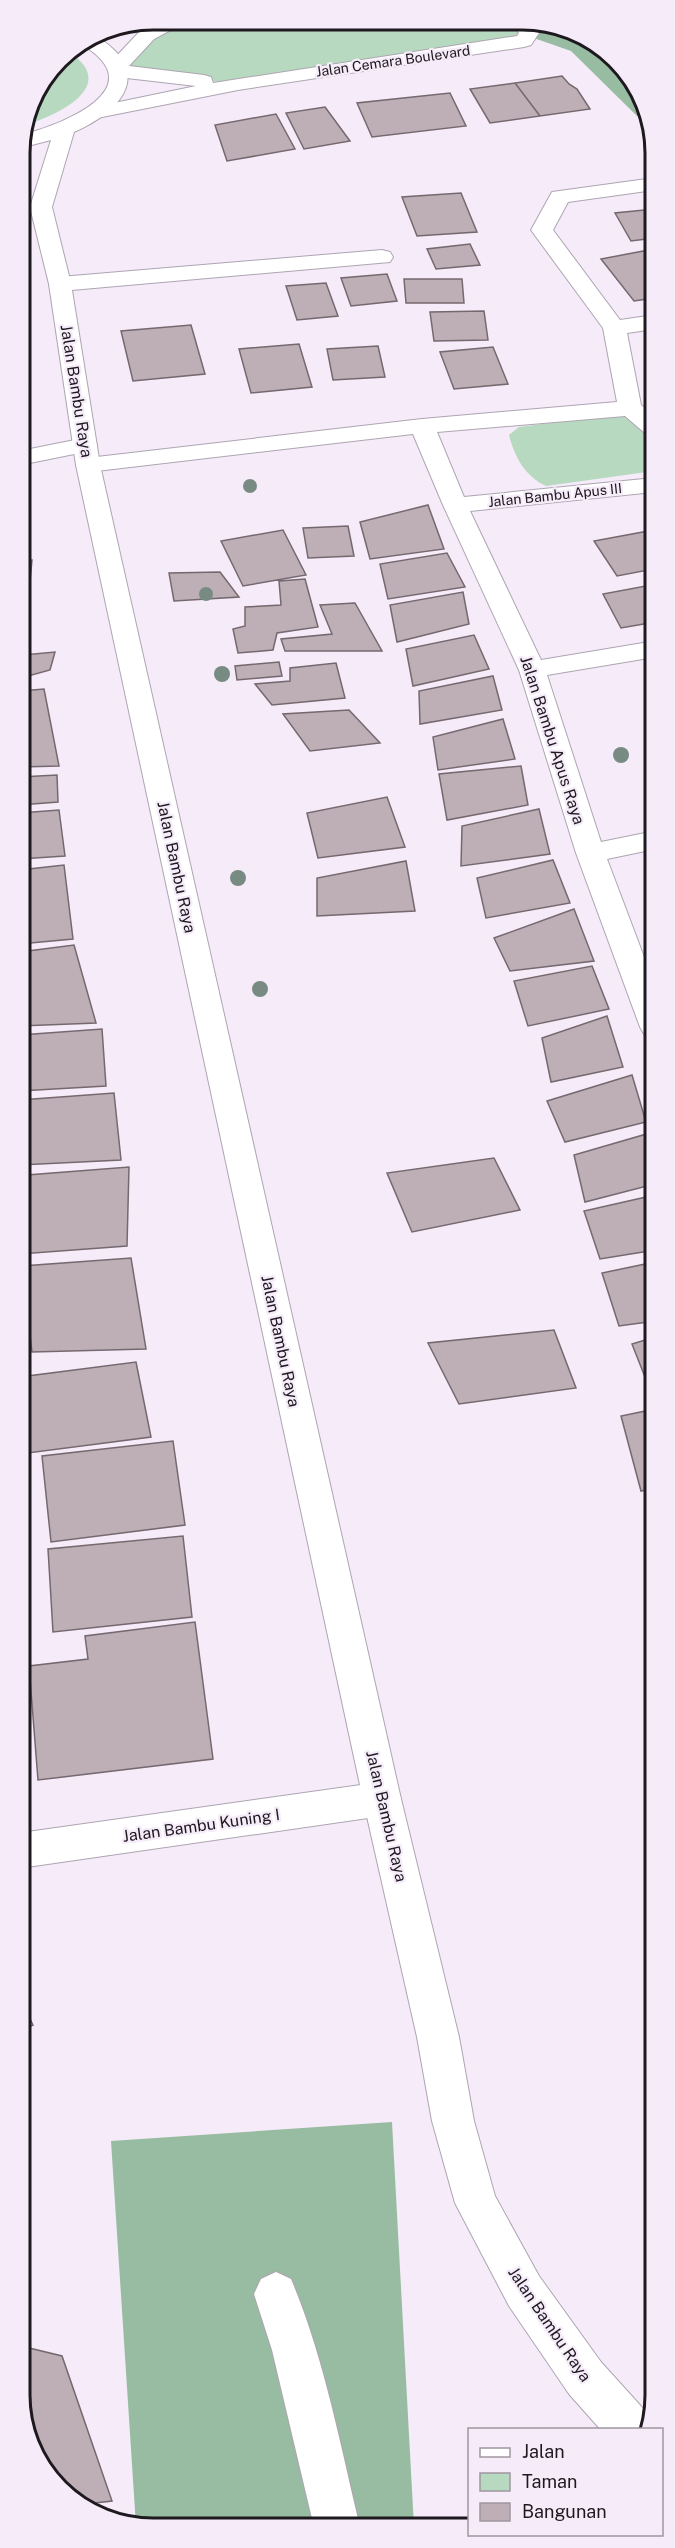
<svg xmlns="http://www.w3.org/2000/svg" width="675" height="2548" viewBox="0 0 675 2548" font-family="'Public Sans',sans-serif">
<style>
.green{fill:#b6d9bf}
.forest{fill:#98bca1}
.building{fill:#beafb7;stroke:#76686f;stroke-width:1.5}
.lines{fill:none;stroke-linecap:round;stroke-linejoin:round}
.service-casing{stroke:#aea5b2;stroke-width:2}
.minor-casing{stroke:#aea5b2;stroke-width:2}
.tertiary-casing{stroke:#aea5b2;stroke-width:2}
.service{fill:#fff;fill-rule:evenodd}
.minor{fill:#fff;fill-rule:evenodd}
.tertiary{fill:#fff;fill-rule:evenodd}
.tree{fill:#778b82}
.labels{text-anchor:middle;stroke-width:4.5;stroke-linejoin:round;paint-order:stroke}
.far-street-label{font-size:14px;fill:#1d191e;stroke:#f5ebf9}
.street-label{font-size:16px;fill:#1d191e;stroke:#f5ebf9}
.rim{fill:none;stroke:#1d191e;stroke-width:3}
</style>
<rect width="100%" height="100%" fill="#f5ebf9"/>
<path class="green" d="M175 20 521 22 529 33 528 36 238 84 118 71 147 35Z
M69 52C121 86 56 116 25 125 32 97 43 69 69 52Z
M620 414C646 431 654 439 654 471L546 486C525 476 515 458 509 435L519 427Z"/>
<path class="forest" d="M521 22H548L617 59 644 115 637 116 571 51 528 36 529 32Z
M392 2122 414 2527 136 2526 111 2141Z"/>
<path class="building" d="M562 76 569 84 577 89 590 109 540 116 515 83Z
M515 83 540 116 490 123 470 89Z
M450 93 466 126 372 137 357 103Z
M325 107 350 141 304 149 286 113Z
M276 114 295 149 227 161 215 125Z
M461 193 477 232 417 236 402 197Z
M654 209V238L631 241 615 213Z
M470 244 480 265 436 269 427 249Z
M654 249V298L634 301 601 259Z
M387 274 397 301 351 306 341 278Z
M404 279H462L464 303H406Z
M326 283 338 316 297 320 286 286Z
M484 311 488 340 434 341 430 312Z
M191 325 205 374 133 381 121 331Z
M299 344 312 387 251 393 239 349Z
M378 346 385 377 333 380 327 349Z
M493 347 508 384 454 389 440 352Z
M428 505 444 549 370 559 360 522Z
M348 526 354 556 308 558 303 528Z
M283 530 306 575 243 586 221 541Z
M654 530V569L617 576 594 541Z
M447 553 465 587 388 599 380 564Z
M32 560 23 655 55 652 50 670 28 676 29 685 20 686V561Z
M220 572 239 597 174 601 169 573Z
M305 579 318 627 277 633 273 650 238 653 233 629 245 626V607L281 605 279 581Z
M651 585 654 592 655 622 621 628 603 594Z
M463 592 469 624 397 642 390 605Z
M355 603 382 651H285L281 639 332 634 320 605Z
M474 635 489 669 413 686 406 649Z
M279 662 282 676 237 680 235 666Z
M336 663 345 698 272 705 255 684 290 681V668Z
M493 676 502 710 420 724 419 691Z
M44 689 59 766 20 767V691Z
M349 710 380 743 310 751 283 714Z
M503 719 515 759 438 770 433 737Z
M521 766 528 805 447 820 439 774Z
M57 775 58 802 20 805V777Z
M387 797 405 847 318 858 307 813Z
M539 809 550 854 461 866 462 826Z
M59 810 65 856 20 859V813Z
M553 860 570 903 486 918 477 878Z
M406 861 415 911 317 916V878Z
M64 865 73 939 20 944V870Z
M574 909 594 961 510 971 494 938Z
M74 945 96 1023 20 1026V952Z
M592 966 609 1009 528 1026 514 981Z
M607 1016 623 1067 551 1082 542 1038Z
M102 1029 106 1086 20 1091V1035Z
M632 1075 646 1122 565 1142 547 1101Z
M114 1093 121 1160 20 1165V1100Z
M650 1133 655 1143V1184L585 1202 574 1155Z
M494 1158 520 1210 412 1232 387 1173Z
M129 1167 127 1246 20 1254 27 1175Z
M655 1195V1250L600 1259 584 1211Z
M131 1258 146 1349 32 1352 22 1266Z
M655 1262V1321L619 1326 602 1273Z
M554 1330 576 1388 459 1404 428 1343Z
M655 1337V1400H654L632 1344Z
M136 1362 151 1437 20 1454V1377Z
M655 1409V1488L641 1491 621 1416Z
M173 1441 185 1525 51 1542 42 1456Z
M183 1536 192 1617 53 1632 48 1549Z
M195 1622 213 1759 38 1780 29 1666 88 1659 85 1636Z
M21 2000 33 2025 21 2030Z
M21 2346 62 2356 112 2501 86 2504 58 2489 21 2413Z"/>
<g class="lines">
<defs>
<path id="service" d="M276 2272 291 2279C324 2357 340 2444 360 2527H314L272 2350 254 2294 261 2279Z"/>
<path id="minor" d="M161 20H185L182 24 154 39 129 66 204 75 211 77 213 83 517 36 519 33 511 22H531L539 33 531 45 524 47 238 90 97 118 90 116 87 112 90 108 196 86 118 77 111 75 107 67 110 63 140 31Z
M654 178V190L568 202 553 230 620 320 654 315V329L627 333 641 405 654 415V436L646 434 625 416 437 432 464 497 654 478V492L470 511 541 660 655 641V657L547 675 601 842 655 831V849L607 859 655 986V1037L644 1034 640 1027 576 853 519 670 443 505 413 434 88 472 79 470 76 465 79 460 88 458 422 419 617 402 603 328 531 230 552 192Z
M382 250 390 252 393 257 390 262 60 291 52 289 49 284 52 279 60 277Z
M85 438 94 440 97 445 94 450 20 465V451Z
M382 1782 396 1787 401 1799 396 1811 382 1816 20 1868V1833Z"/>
<path id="tertiary" d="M94 35C154 70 125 110 74 132L52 207 71 284 100 465 401 1799 459 2037 474 2121 495 2196 539 2276 601 2362 648 2414 649 2417 644 2430H601L569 2394 509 2306 455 2203 432 2121 417 2037 363 1799 76 465 49 284 30 207 51 140 20 148 22 135C64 124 155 88 81 44Z"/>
</defs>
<use href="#service" class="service-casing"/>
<use href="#minor" class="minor-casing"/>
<use href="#tertiary" class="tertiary-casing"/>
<use href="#service" class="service"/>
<use href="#minor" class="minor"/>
<use href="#tertiary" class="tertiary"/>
</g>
<g class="tree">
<circle cx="250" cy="486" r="7"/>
<circle cx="206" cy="594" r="7"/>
<circle cx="222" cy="674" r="8"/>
<circle cx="621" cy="755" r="8"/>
<circle cx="238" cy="878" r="8"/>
<circle cx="260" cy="989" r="8"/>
</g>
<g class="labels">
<g class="far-street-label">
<text transform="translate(393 61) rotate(-8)" y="5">Jalan Cemara Boulevard</text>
<text transform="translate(555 495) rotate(-6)" y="5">Jalan Bambu Apus III</text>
</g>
<g class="street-label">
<text transform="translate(77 391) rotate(81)" y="6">Jalan Bambu Raya</text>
<text transform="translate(553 740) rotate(72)" y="6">Jalan Bambu Apus Raya</text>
<text transform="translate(177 867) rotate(78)" y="6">Jalan Bambu Raya</text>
<text transform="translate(281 1341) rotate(78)" y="6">Jalan Bambu Raya</text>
<text transform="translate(387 1816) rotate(77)" y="6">Jalan Bambu Raya</text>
<text transform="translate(201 1825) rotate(-8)" y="6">Jalan Bambu Kuning I</text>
<text transform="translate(550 2324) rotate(56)" y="6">Jalan Bambu Raya</text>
</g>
</g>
<path d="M0 0H675V2548H0ZM153 30H522A123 123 0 0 1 645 153V2395A123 123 0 0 1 522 2518H153A123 123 0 0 1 30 2395V153A123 123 0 0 1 153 30Z" fill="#f5ebf9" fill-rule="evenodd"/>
<path class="rim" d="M153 30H522A123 123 0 0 1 645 153V2395A123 123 0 0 1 522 2518H153A123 123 0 0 1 30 2395V153A123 123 0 0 1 153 30Z"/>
<rect x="468" y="2428" width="195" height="108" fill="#f5ebf9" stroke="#9f97a1" stroke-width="1.5"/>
<rect x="480" y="2448" width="30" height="9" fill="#ffffff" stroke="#9f97a1" stroke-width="1.5"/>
<text x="522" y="2458" font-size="18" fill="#1d191e">Jalan</text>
<rect x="480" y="2473" width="30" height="18" fill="#b6d9bf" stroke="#9f97a1" stroke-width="1.5"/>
<text x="522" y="2488" font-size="18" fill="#1d191e">Taman</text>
<rect x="480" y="2503" width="30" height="18" fill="#beafb7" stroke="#9f97a1" stroke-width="1.5"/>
<text x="522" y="2518" font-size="18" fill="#1d191e">Bangunan</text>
</svg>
